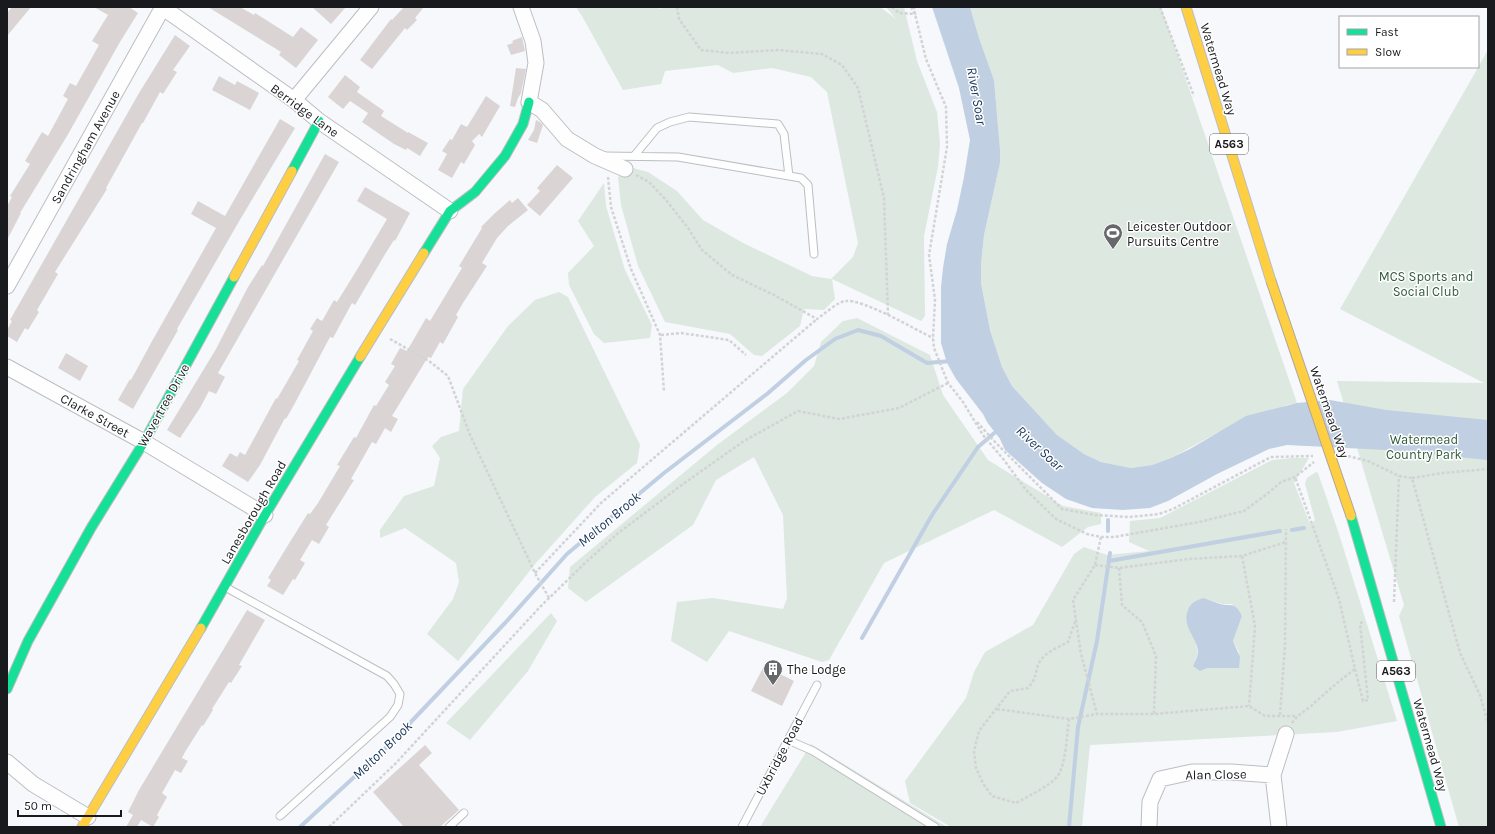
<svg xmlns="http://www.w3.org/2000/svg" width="1495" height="834" viewBox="0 0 1495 834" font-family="Karla,sans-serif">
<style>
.green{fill:#dce8e0;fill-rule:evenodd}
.water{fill:#c0cfe2}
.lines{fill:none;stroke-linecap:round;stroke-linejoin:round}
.stream{stroke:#c0cfe2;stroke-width:4}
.building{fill:#dad5d4}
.lane-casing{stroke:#bcbec2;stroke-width:9}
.street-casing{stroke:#bcbec2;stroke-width:17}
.fast-casing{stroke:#bcbec2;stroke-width:11}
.slow-casing{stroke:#bcbec2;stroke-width:11}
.path{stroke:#d2d3d5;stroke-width:2.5;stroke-dasharray:3 2;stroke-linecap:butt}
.lane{stroke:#fefeff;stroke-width:7}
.street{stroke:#fefeff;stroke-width:15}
.fast{stroke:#16e098;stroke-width:9}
.slow{stroke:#ffcf43;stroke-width:9}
.slow-bridge-casing{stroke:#aea79e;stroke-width:11;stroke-linecap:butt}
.slow-bridge{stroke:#ffcf43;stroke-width:9}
.labels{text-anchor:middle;stroke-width:3;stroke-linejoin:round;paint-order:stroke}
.shield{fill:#fff;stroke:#5e5f62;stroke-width:1}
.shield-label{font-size:12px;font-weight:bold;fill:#191a1e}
.street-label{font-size:13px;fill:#191a1e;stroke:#fff}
.poi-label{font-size:13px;fill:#191a1e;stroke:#fff;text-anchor:start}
.park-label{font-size:13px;fill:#305b3a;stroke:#fff}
.water-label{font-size:14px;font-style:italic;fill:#19375b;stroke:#fff}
</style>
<rect width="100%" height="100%" fill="#f6f8fc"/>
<path class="green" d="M576 7H656L660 9 662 7H880L896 19 886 7H904L917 61 937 112 940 144 938 167 924 236 925 316 921 321 832 279 835 299 824 310 804 309 800 326 762 356 754 355 730 334 665 322 638 266 621 205 618 177 633 168 648 172 677 191 703 220 743 243 812 276 831 279 853 257 858 243 827 92 811 77 772 68 733 73 718 65 665 71 661 84 623 90 582 16Z
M970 7H1161L1297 403 1287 405 1217 433 1171 458 1152 465 1131 468 1101 462 1084 454 1068 443 1057 435 1012 386 1002 367 990 330 981 283V265L984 235 1000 163V149L994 80 979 38Z
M1488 50V827H1459L1399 616 1404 605 1337 381 1484 383 1340 309Z
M604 183 606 206 625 270 652 325 650 338 604 343 594 334 569 285 568 273 594 246 578 221Z
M559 292 568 297 640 445 637 463 595 497 536 563 458 661 427 634 453 599 459 582 456 563 405 528 380 538V530L404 496 434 486 440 458 432 446 441 437 459 431 463 389 508 326 535 300Z
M857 318 930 355 943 395 988 460 1063 506 1101 513V524L1088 527 1062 547 994 510 884 563 829 660 822 662 729 631 707 662 671 641 677 602 713 598 783 609 787 598 783 515 754 457 716 480 693 525 586 602 568 588 570 567 717 445 787 393 814 366 821 342 843 321Z
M1292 458H1309L1294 483 1310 524 1315 520 1305 484 1307 478 1316 472 1318 473 1339 534 1397 721 1337 732 1090 745 1082 827H951L910 803 905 781 966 698 974 672 985 652 1033 625 1074 554 1084 547 1107 555 1149 551 1129 542 1130 521 1160 518 1272 460ZM1204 598 1222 604H1232L1242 616 1233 641 1239 652V667L1207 668 1193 666 1198 654 1196 645Z
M551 613 557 621 528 671 470 740 446 723Z
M811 744 947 827H760Z"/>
<path class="water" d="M932 7H970L979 38 994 80 1000 149V163L984 235 981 265V283L990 330 1002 367 1012 386 1057 435 1084 454 1101 462 1131 468 1152 465 1171 458 1190 449 1246 416 1297 403 1330 400 1386 410 1488 420V460L1386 450 1287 445 1269 449 1217 474 1168 501 1150 508 1123 510 1092 508 1066 499 1042 483 1005 450 1000 439 987 422 983 414 956 379 947 363 941 343V287L943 268 947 244 957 210 964 177 970 140 959 88Z
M1204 598C1209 600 1215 602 1220 604 1233 607 1234 601 1242 616L1233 641 1240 657 1239 668H1207L1200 671 1193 666C1194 663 1197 658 1198 654 1199 639 1183 629 1187 613 1190 603 1194 601 1204 598Z"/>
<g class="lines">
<path class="stream" d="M1108 520V531
M1292 530 1304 528
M1109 561 1280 531
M862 638 932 515 978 447 999 429
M300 827 390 744 505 623 567 554 664 473 767 394 806 360 835 339 858 330 881 336 927 363 951 361
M1069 827 1078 727 1097 641 1110 553"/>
</g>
<path class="building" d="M12 7H31L7 36V13Z
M94 7H129L138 13 120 42 67 136 20 213H21L7 240V206L12 197 10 196 30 164 25 161 42 132 48 136 68 99 63 96 70 83 76 86 99 45 92 41 108 15Z
M208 7H240L254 15 255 13 293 37 301 27 318 40 296 68 279 55 281 52Z
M312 7H346L331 24Z
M404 7H424L415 18 417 20 407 30 405 28 372 69 360 60 391 19 392 20Z
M175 35 190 46 173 70 177 72 163 94 160 92 143 123H142L106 188 107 189 55 272 58 274 37 310 39 312 28 330 25 328 17 342 7 336V330L12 321 10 320 139 93Z
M522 37 525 51 511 55 507 45 513 43 512 41Z
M516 68 526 69 521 93 518 98 515 107 510 106Z
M345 75 360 87 357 92 384 111 381 116 408 133V132L428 143 420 156 407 148 406 150 394 144 362 122 368 113 350 101 343 109 328 97Z
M219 76 235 85 237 81 259 93 250 110 212 90Z
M486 96 500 106 482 137 479 134 472 141 475 145 464 164 461 162 452 178 438 170 447 154 442 151 450 139 452 140 461 124 467 127Z
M280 119 295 128 241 218 177 329 178 330 133 409 118 400 130 379 131 380 151 343 216 228 191 214 198 201 225 216Z
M536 120 540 122 543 125 537 143 528 140 534 130Z
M325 154 339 162 218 373 225 377 216 394 209 391 200 408 180 438 167 430 216 349 248 287 262 265 263 266Z
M557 165 573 178 540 216 527 205 540 191 537 188Z
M365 187 410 213 395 241 394 240 384 256 355 305 352 303 333 338 330 337 295 403 286 419 285 418 260 465 248 482 222 466 230 453 237 457 240 452 245 455 276 398 277 399 299 361 297 360 313 331 310 329 317 318 322 321 334 300 337 302 358 268 387 219 357 201Z
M518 198 528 210 508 226 497 238 482 263 487 266 463 303 456 315 458 317 443 344 440 342 431 358 428 357 392 416 398 419 391 432 385 428 376 444 372 442 351 479 354 480 326 525 329 527 319 544 312 540 300 560 305 563 295 580 293 579 283 595 267 586 271 580 268 578 285 550 308 513 310 514 318 503 340 466 337 465 354 437 356 438 374 405 376 406 389 385 385 382 395 366 391 364 400 348 407 351 426 318 430 321 462 268 459 266 482 228 481 227 494 214 510 200 512 203Z
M66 353 88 366 80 381 58 368Z
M247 610 265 620 239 665 242 666 231 683 229 682 212 709 213 710 203 726 202 725 185 752 182 758 188 761 181 773 175 770 162 793 167 797 157 815 159 817 153 827 141 820 137 827H126L133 815 128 812 139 790Z
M764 666 794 681 782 706 751 691Z
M425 745 432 753 419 765 459 810 440 827H404L373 792Z"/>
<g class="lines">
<defs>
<path id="lane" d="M604 156 678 157 801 178 808 185 814 254
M634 156 657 128 670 122 689 117 778 124 784 134 789 176
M227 588 387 676 394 684 400 694 398 705 390 717 280 816
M788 740 813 751 935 827
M449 827 464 813
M742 827 817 685"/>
<path id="street" d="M162 7 294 100 319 121 450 211
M521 7 533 41 536 63 529 102 542 110 567 139 595 156 625 169
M294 100 371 7
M7 286 163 7
M7 367 144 442 265 515
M7 762 33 784 88 817
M1149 827 1150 802 1160 779 1192 772H1231L1273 775
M1279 827 1273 775 1286 734"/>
<path id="fast" d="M292 171 319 121
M424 253 450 211 475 192 505 156 523 124 529 102
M1351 516 1441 827
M201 628 265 515 360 357
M7 689 28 641 91 528 144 442 234 277"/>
<path id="slow" d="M1186 7 1271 281
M234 277 292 171
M360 357 424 253
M82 827 201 628"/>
</defs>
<use href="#lane" class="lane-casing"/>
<use href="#street" class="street-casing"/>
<use href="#fast" class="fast-casing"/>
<use href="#slow" class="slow-casing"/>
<path class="path" d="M677 7 679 19 701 50 729 53 778 50 822 54 842 65 858 88 884 198 888 315
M892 7 899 13 915 14 914 7
M911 7 915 14 926 59 946 107 947 147 929 255 935 300 933 338 934 348 948 383 963 402 983 435 1004 460 1026 490 1056 519 1087 534 1101 537H1114L1199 522 1244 511 1267 494 1281 482 1295 477 1314 462
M1160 7 1194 96
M636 175 649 182 666 200 688 228 702 250 732 275 774 295 817 319C823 315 839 301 845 301 864 299 914 329 933 338
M608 177 611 207 631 269 660 335 664 391
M661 335 681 333 729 340 746 355
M390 339 429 361 448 376 470 435 535 573 549 598
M977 422 996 443 1062 509 1095 515 1129 517 1159 514 1173 509 1271 457 1313 456
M1348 456 1368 461 1399 476 1412 478 1460 653 1480 695 1488 723
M1412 478 1443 473 1488 469
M1101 537 1095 565 1073 600 1081 654 1097 714H1154L1249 706 1265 716H1296
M1242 556 1255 626 1249 706
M1095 565 1119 568 1188 559 1242 556 1286 542
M1119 568 1122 605 1142 622 1156 656 1154 714
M535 573 601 503 817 319
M1394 602 1399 476
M1355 669 1363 701 1368 700 1360 624 1363 621
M997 709 1069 719 1097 714
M1280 715 1285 645 1286 529
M1069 719C1067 733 1066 766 1057 777 1049 786 1027 797 1016 803L992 796 984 785 976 768 974 751 979 731 1010 691 1028 688C1037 677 1034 677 1038 665 1043 653 1057 648 1068 642L1076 619
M1292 723C1297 715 1304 712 1311 706 1325 693 1339 681 1355 669L1339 599 1295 477
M329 827 396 763 540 607 584 564 617 534 683 484 744 441 798 411 839 419 899 408 948 383"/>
<use href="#lane" class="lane"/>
<use href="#street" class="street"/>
<use href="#fast" class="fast"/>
<use href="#slow" class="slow"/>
<defs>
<path id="slow-bridge" d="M1271 281 1351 516"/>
</defs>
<use href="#slow-bridge" class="slow-bridge-casing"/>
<use href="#slow-bridge" class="slow-bridge"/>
</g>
<defs>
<symbol id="stadium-pin" viewBox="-11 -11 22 30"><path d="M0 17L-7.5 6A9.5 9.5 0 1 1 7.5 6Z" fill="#66686c" stroke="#fff"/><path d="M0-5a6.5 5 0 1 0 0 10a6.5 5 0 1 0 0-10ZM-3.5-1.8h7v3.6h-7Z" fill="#fff"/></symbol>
<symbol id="building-pin" viewBox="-11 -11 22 30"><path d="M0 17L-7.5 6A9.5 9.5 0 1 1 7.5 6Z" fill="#66686c" stroke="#fff"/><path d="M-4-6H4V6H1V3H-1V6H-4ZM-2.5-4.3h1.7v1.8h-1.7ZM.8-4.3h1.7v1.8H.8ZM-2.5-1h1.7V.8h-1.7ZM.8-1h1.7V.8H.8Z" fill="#fff"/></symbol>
</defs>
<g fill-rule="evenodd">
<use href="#stadium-pin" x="1102" y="222" width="22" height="30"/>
<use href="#building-pin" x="762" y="658" width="22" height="30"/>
</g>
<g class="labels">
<g class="shield">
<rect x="1210" y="134" width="38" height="20" rx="3"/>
<rect x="1377" y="661" width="38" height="20" rx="3"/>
</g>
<g class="shield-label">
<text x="1229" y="148">A563</text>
<text x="1396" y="675">A563</text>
</g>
<g class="street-label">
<text transform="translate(1219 69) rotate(73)" y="5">Watermead Way</text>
<text transform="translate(305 110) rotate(36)" y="5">Berridge Lane</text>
<text transform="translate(85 147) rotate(-61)" y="5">Sandringham Avenue</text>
<text transform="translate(163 405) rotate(-61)" y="5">Wavertree Drive</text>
<text transform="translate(1330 412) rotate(71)" y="5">Watermead Way</text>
<text transform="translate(95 415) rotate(29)" y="5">Clarke Street</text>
<text transform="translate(253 512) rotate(-60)" y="5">Lanesborough Road</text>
<text transform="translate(1431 745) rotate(74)" y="5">Watermead Way</text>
<text transform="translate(779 756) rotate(-62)" y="5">Uxbridge Road</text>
<text transform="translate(1216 774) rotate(-1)" y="5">Alan Close</text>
</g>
<g class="poi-label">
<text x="1127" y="231">Leicester Outdoor<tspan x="1127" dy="15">Pursuits Centre</tspan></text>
<text x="787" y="674">The Lodge</text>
</g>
<g class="park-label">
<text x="1426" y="281">MCS Sports and<tspan x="1426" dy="15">Social Club</tspan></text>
<text x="1424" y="444">Watermead<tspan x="1424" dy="15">Country Park</tspan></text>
</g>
<g class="water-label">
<text transform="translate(977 96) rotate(80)" y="5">River Soar</text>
<text transform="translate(1040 448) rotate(43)" y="5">River Soar</text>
<text transform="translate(609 519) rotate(-40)" y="5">Melton Brook</text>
<text transform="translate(382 750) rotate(-44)" y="5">Melton Brook</text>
</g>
</g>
<rect width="1495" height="834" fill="none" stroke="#191a1e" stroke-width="16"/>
<rect x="1339" y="16" width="140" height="52" fill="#ffffff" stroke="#a3a3a5"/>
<rect x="1347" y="29" width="20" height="6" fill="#16e098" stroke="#a3a3a5"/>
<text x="1375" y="36" font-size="12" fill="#191a1e">Fast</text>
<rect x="1347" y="49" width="20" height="6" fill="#ffcf43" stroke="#a3a3a5"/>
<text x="1375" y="56" font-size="12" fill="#191a1e">Slow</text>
<path d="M18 810v6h103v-6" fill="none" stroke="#191a1e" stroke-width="2"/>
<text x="24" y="810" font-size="12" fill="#191a1e" stroke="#ffffff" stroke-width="3" paint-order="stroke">50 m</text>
</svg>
